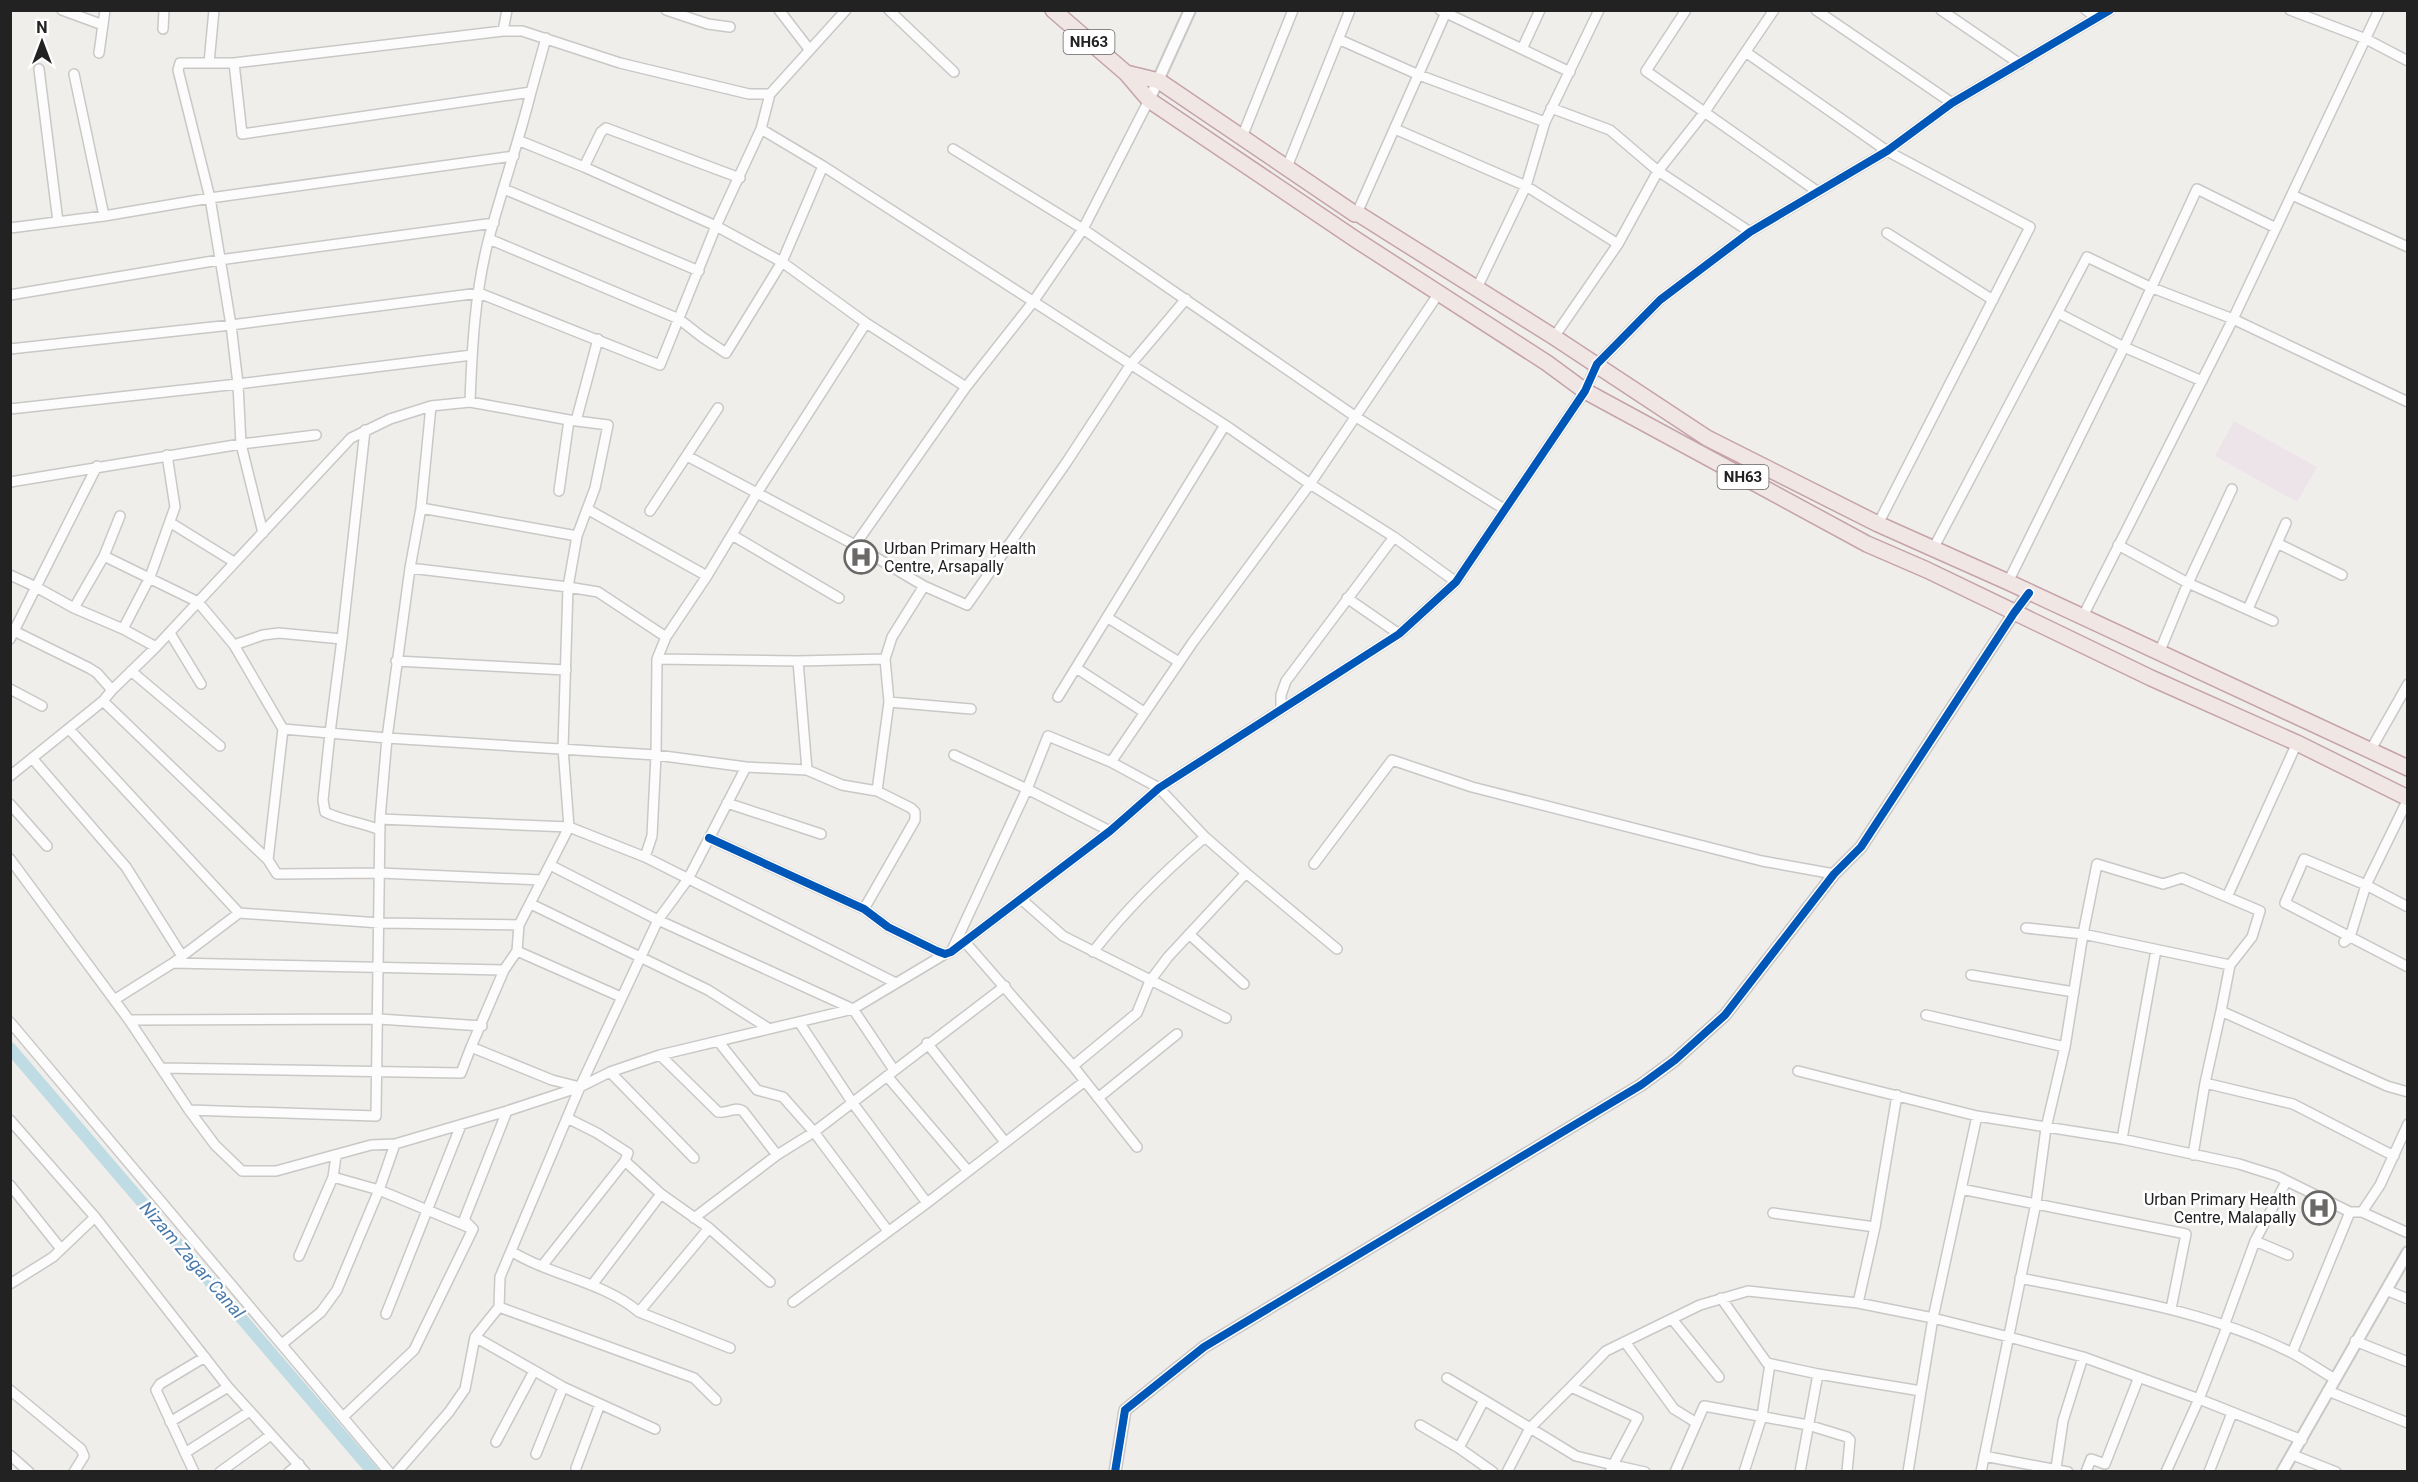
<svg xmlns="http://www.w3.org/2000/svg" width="2418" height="1482" viewBox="0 0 2418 1482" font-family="Roboto,sans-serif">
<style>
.industrial{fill:#ede4e9}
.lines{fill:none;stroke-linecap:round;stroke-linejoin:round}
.canal{stroke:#bfdbe3;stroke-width:12}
.minor-casing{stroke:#c9c8c7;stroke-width:12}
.tertiary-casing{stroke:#c9c8c7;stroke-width:14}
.trunk-casing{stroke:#c5a2ac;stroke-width:18}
.minor{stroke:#fdfcfc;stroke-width:9}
.tertiary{stroke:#fdfcfc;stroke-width:10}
.trunk{stroke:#f0e6e4;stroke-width:15}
.cycleway-casing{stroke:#fff;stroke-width:11}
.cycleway{stroke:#0057b8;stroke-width:8}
.labels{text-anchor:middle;stroke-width:5;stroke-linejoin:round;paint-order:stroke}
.shield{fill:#fff;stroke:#646464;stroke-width:1.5}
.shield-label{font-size:15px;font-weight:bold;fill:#222}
.poi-label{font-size:16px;fill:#222;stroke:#fff;text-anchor:start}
.water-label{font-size:18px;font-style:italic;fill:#4a7aab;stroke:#fff}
</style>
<rect width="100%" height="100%" fill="#f0eeeb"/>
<path class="industrial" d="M2234 421 2317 467 2297 502 2215 456Z"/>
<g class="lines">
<path class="canal" d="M10 1048 373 1472"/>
<defs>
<path id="minor" d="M62 10 103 25
M666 10 708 24 730 27
M779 10 809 49
M889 10 954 72
M1440 10 1570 72
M1686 10 1646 71 1818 192
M1816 10 1952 103
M1941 10 2020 64
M2086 10 2097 18
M2290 10 2366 39 2408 61
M163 29 164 10
M503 31 507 10
M1338 39 1419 75 1545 122
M1522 49 1540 10
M99 53 105 10
M1747 53 1887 151 2030 227 1878 524
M209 63 214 10
M234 63 242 134 531 92 546 38
M39 69 58 222
M74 74 104 216
M1551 108 1610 130 1658 171 1750 232
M761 129 823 166 1225 425 1310 484 1394 537 1456 582
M1395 129 1526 186 1618 244
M1242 137 1293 10
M520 141 584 167 716 226 761 129 770 94
M953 149 1083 229 1356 417 1504 509
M584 167 601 132 606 128 740 178
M1287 167 1350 10
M504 189 699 271
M2292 195 2408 247
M1357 213 1447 10
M10 228 104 216 210 198 514 156
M1887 233 1993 300
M489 239 679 319 702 337 726 353 782 262 823 166
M1477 288 1526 186 1545 122 1599 10
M10 295 219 260 494 223
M2058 313 2124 347 2202 381
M866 323 757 493 855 545 924 586 967 605 1066 463 1131 364 1186 299
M1554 337 1618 244 1658 171 1704 113 1774 10
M10 349 231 325 479 293 660 365 716 226 782 262 866 323 966 387
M470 402C472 347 475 291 489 238 502 189 519 141 531 92
M10 409 238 384 472 355
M576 421 598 339
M687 456 757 493 707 576 666 637 657 659 656 755 746 767 807 770 798 661 885 659 892 637 924 586
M97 466 36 587 74 608 123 629 150 577 175 507 167 455
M10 482 241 444 316 435
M559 491 569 420
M421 508 577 536
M587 509 707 576
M650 511 718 408
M171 523 234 562
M263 533 241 444 238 384 231 325 210 198 178 70 180 63H234L503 31H522L620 63 749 94H770L846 10
M732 535 839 598
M2277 543 2342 575
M855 545 966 387 1033 302 1083 229 1149 100
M2118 545 2188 583 2273 621
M1933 549 2087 257 2150 287 2233 319 2408 402
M104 556 198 602 234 645 283 729 268 860
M10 575 36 587 10 639
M2008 582 2124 347 2197 189 2276 228
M1347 598 1399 634
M74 608 104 556 120 516
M2248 609 2286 523
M1108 618 1179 662
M2082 618 2233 319 2379 10
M10 629 89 668 97 673 112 690
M123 629 156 647
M170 633 201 684
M342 639 330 733 323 800 325 812C343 821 361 822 380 830
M234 645 263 635 279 633 342 639 365 430
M2159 653 2188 583 2232 489
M657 659 798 661
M885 659 889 702 971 709
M396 661 566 670
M1076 668 1144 712
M131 671 220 746
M10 689 42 706
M1058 697 1225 425
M103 701 268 860 277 874 380 873 541 880
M1281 709V695L1286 681 1394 537
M69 729 239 913
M283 729 387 738 410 568 421 508 431 406
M2370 751 2408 684
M954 755 1027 789 1048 736 1111 762 1159 788 1205 837 1246 873 1168 957 1150 981 1137 1013 1073 1066 965 942
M32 758 126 867 182 956
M1111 762 1193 642 1310 484 1439 293
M746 767 688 879 658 920 580 1087 610 1072 660 1055 853 1009 945 954
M807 770 842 785 877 791 911 808 915 812V820L864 909
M10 776 103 701 112 690 156 647 351 438 390 419 431 406 470 402 569 420 608 425 595 488 577 536 568 587 410 568
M877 791 889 702
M727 803 821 834
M10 804 47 846
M380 819 569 827 645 857 896 983
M709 838 864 909 888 927 937 951 945 954 951 952 1110 831 1159 788 1399 634 1456 582 1585 391 1597 364 1660 300 1750 232 1887 151 1952 103 2110 10
M10 859 129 1020 189 1110 215 1145 242 1171H276L371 1145 395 1144 507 1111 580 1087 500 1277 499 1307 475 1337 465 1389 449 1412 397 1472
M1314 864 1392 760 1472 787 1762 861 1834 874
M550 865 658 920 853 1009 894 1070
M1246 873 1337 949
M1021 899 1063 936 1226 1018
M531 904 708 990 768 1028
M2408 907 2366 885 2304 859 2285 903 2408 967
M2026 928 2083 934 2230 965 2252 937 2260 911 2227 897
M1189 934 1244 984
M2344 942 2350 937 2366 885 2408 799
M952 950 1027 789 1110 831
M517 951 621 997
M1093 952C1126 909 1164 872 1205 837
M173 963 239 913 380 923 519 925
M2230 965 2221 1011 2387 1086 2408 1092
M1971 975 2074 992
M114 1000 173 963 504 970
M1926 1015 2065 1047
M129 1020 379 1019 482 1026
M10 1022 389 1472
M799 1022 852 1102 927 1203
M718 1041 757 1090 783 1097 814 1132 888 1231
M927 1043 1005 1142
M660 1055 718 1112C727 1114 735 1106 743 1111L777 1155
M1073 1066 1137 1147
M161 1068 461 1073 471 1047
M1798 1071 1977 1116 2122 1139 2239 1164 2277 1176 2350 1212H2362
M610 1072 694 1158
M887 1076 968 1171
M2205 1083 2293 1104 2394 1156
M580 1087 552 1080 471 1047 504 970 517 951 519 925 569 827 563 748 568 587 598 592 666 637
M1098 1098 1177 1034
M189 1110 376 1116 380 819 387 738 656 755 652 836 645 857
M567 1118 597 1133 628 1153 625 1161 661 1194 709 1228 770 1282
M10 1120 95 1217 228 1387 305 1472
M2408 1124 2380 1185 2362 1212 2408 1233
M2122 1139 2156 950
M2193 1155 2205 1083 2221 1011
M336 1156 333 1177 379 1190 468 1227
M10 1185 61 1249
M1961 1189 2186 1234 2171 1309
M1773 1213 1875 1227
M694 1218 777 1155 814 1132 1005 986
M2255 1241 2288 1255
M511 1251C551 1276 602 1281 639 1312L730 1348
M299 1256 333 1177
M542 1266 625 1161
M2020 1278C2112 1297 2207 1310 2292 1353 2307 1361 2321 1371 2335 1379
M10 1284 53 1257 95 1217
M592 1285 661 1194
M2386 1290 2408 1299
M1721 1298 1767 1363 1818 1374 1921 1391 1933 1318 1977 1116
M793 1302 927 1203 1085 1081
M1858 1303 1875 1227 1897 1095
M499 1307 694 1378 716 1400
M639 1312 709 1228
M386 1314 461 1125
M1672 1319 1719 1377
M2224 1326 2255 1241 2286 1182
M475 1337 563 1387 655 1429
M2355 1341 2408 1362
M1625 1342 1674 1409 1695 1422
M282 1344 321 1312 337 1290 379 1190 395 1144
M2292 1353 2350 1212
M1447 1378 1484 1400
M1571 1387 1606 1351 1700 1305 1748 1291 1858 1303 1933 1318 2009 1337 2083 1357 2199 1399 2302 1440
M10 1390 81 1449 84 1456 74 1472
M2328 1391 2408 1423
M343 1417 414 1350 473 1229 464 1220 507 1111
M170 1422 228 1387
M1420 1425 1459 1448
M496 1442 534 1371
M185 1453 250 1411
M536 1454 563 1387
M10 1455 29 1472
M2293 1455 2336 1472
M1984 1456 2068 1472
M576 1468 600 1404
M2056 1468 2063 1421 2083 1357
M194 1472 156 1390 160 1384 205 1357
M220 1472 271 1435
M289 1472 299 1464
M1493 1472 1459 1448 1484 1400 1576 1456 1613 1465 1610 1472
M1507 1472 1530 1428 1571 1387 1638 1418 1613 1465 1645 1472
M1675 1472 1704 1406 1808 1425 1847 1437 1850 1440 1847 1472
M1744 1472 1762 1416 1770 1364
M1800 1472 1818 1374
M1908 1472 1921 1391
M1981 1472 2036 1203 2046 1128 2065 1047 2083 934 2097 864 2163 884 2182 878 2227 897 2297 743
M2086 1472 2091 1459 2105 1464 2139 1377
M2166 1472 2199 1399 2227 1327
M2209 1472 2232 1413"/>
<path id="tertiary" d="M1149 100 1190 10
M1115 1472 1125 1410 1204 1347 1641 1085 1675 1060 1725 1015 1834 874 1861 847 2014 613 2029 593
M2282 1472 2408 1252"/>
<path id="trunk" d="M1053 10 1126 73 1149 100 1358 241 1547 363 1585 391 1867 544 1927 570 2151 678 2297 743 2408 798
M1126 73 1159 81 1355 214 1357 213 1554 337 1707 438 1878 524 2008 582 2408 768"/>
</defs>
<use href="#minor" class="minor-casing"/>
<use href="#tertiary" class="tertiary-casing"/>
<use href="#trunk" class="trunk-casing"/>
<use href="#minor" class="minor"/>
<use href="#tertiary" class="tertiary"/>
<use href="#trunk" class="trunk"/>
<defs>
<path id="cycleway" d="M709 838 864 909 888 927 937 951 945 954 951 952 1110 831 1159 788 1399 634 1456 582 1585 391 1597 364 1660 300 1750 232 1887 151 1952 103 2110 10
M1115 1472 1125 1410 1204 1347 1641 1085 1675 1060 1725 1015 1834 874 1861 847 2014 613 2029 593"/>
</defs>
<use href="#cycleway" class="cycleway-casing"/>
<use href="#cycleway" class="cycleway"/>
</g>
<defs>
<symbol id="hospital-ring" viewBox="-11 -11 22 22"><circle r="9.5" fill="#fff" stroke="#6a6968" stroke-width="1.5"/><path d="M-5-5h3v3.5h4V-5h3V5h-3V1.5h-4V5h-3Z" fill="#6a6968"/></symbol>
</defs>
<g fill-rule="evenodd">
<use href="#hospital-ring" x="842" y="538" width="38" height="38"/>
<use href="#hospital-ring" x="2300" y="1189" width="38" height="38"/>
</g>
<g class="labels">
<g class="shield">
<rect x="1063.5" y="30" width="51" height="24" rx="4.5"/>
<rect x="1717.5" y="465" width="51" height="24" rx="4.5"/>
</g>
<g class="shield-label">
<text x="1089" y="47">NH63</text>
<text x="1743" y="482">NH63</text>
</g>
<g class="poi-label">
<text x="884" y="554">Urban Primary Health<tspan x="884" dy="18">Centre, Arsapally</tspan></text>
<text x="2296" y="1205" text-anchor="end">Urban Primary Health<tspan x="2296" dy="18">Centre, Malapally</tspan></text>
</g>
<g class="water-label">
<text transform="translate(192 1260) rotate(49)" y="6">Nizam Zagar Canal</text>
</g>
</g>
<rect width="2418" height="1482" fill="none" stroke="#222222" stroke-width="24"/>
<g transform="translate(42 42)" stroke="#ffffff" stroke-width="4.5" paint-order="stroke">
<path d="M0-4.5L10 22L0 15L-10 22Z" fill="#222222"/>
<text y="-9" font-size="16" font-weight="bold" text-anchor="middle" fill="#222222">N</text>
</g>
</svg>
